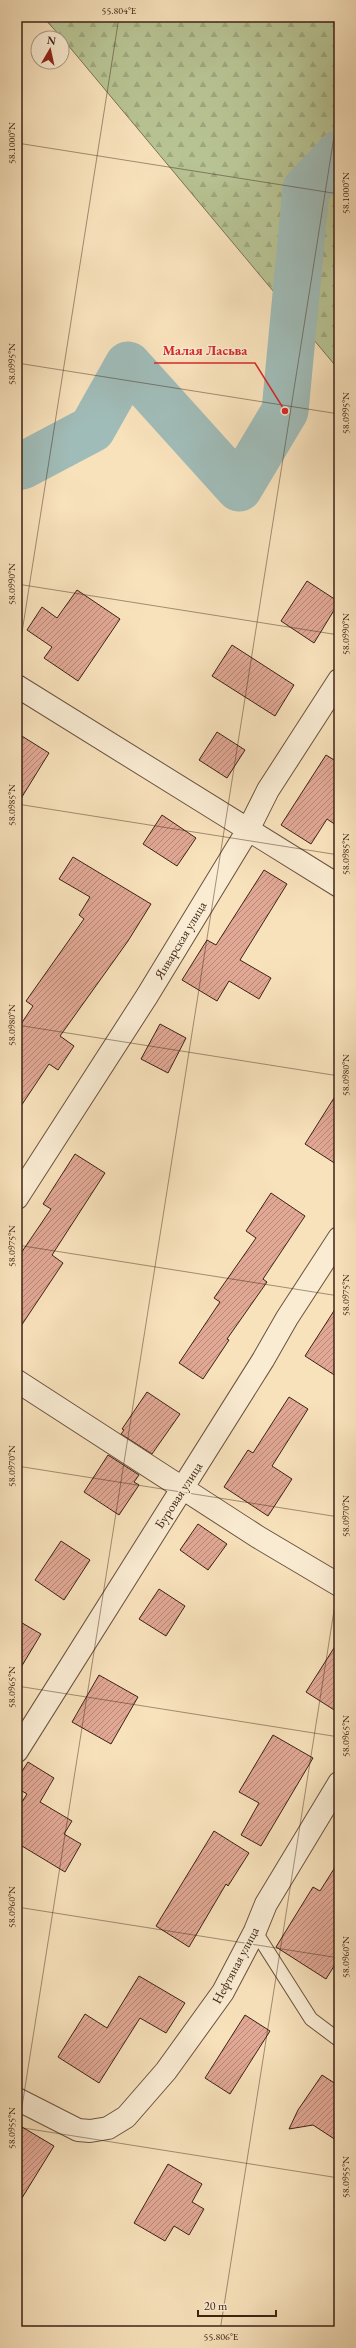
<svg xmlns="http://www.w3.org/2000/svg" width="356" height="2348" viewBox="0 0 356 2348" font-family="'EB Garamond',serif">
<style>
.forest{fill:url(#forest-firs);stroke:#7a7354}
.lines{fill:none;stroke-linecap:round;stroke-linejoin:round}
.river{stroke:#a0bcb8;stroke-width:47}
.building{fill:url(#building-hatch);stroke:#3c2215}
.service-casing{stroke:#6b523f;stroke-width:15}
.minor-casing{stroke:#6b523f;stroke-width:24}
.service{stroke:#faecd3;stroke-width:13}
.minor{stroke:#faecd3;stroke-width:22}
.ticks{fill:none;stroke:#3c2215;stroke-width:1;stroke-opacity:0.45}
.labels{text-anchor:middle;stroke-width:3;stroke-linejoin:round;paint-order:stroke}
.street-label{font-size:13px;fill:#3c2215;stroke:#faecd3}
.leader{fill:none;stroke:#d62828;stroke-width:1.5}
.callout-dot{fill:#d62828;stroke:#faecd3;stroke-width:1.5}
.callout-label{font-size:14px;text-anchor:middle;font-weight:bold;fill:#d62828;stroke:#faecd3;stroke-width:3;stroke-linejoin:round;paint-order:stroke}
.neatline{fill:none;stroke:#3c2215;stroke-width:1.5}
.ticks-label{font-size:10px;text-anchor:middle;fill:#3c2215}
</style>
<defs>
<pattern id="forest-firs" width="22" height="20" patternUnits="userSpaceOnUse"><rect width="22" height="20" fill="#b8c494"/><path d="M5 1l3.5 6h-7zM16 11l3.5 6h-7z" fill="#9fa87f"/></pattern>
<pattern id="building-hatch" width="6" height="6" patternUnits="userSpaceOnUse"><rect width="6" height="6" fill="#e1a895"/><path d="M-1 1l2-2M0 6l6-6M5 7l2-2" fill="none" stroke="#b88878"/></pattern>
</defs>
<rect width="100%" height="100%" fill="#f8e2bc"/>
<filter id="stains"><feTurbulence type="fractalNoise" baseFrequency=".005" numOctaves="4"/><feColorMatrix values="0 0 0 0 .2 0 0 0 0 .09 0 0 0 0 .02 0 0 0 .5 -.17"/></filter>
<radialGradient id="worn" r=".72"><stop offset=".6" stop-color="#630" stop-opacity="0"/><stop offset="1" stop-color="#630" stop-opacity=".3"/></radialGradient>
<path class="forest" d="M43 17H339V370L62 38Z"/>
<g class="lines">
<path class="river" d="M17 467 22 466 92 429 128 365 239 488 285 411 306 189 339 154"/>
</g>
<path class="building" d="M307 581 339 602 314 643 281 621Z
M77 590 120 619 78 681 44 658 52 647 27 630 42 607 57 618Z
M232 645 294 685 275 716 212 676Z
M217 732 245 750 227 778 199 760Z
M17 733 49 753 17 805Z
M326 755 339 763V827L327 819 311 844 281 825Z
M162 815 196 838 177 866 143 844Z
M73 857 151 904 128 941 60 1036 74 1046 58 1070 49 1064 17 1112V1030L33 1006 26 1001 84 919 79 915 90 897 59 879Z
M264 870 287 884 240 960 271 978 259 999 229 981 217 1001 182 980 207 940 216 945Z
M160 1024 186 1038 168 1073 141 1059Z
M339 1090V1166L305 1144Z
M75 1154 105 1173 52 1255 63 1263 17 1332V1259L51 1209 43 1204Z
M271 1193 305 1216 263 1279 267 1282 227 1339 229 1340 203 1379 179 1363 220 1302 214 1298 256 1238 246 1231Z
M339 1303V1378L305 1356Z
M147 1392 180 1414 152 1454 121 1434 124 1430 122 1429Z
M289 1397 308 1409 272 1466 292 1479 268 1516 224 1487 248 1450 253 1453Z
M108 1455 139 1475 134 1482 139 1485 119 1515 84 1492Z
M198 1524 227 1544 208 1570 180 1550Z
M61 1541 90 1560 64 1600 35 1580Z
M159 1589 185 1606 166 1636 139 1619Z
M17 1620 41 1634 17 1674Z
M339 1640V1713L306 1692Z
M99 1675 138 1697 111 1744 72 1722Z
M273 1735 313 1758 261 1846 241 1835 259 1803 239 1792Z
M28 1762 54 1778 40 1802 72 1821 64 1834 81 1844 65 1872 17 1843V1810L27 1794 17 1788V1779Z
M214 1831 249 1853 228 1886 226 1884 189 1947 156 1926Z
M339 1861V1958L326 1979 276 1947 313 1887 320 1891Z
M139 1976 185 2003 166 2033 140 2018 99 2083 58 2057 85 2014 107 2028Z
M245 2015 270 2031 230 2094 205 2078Z
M322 2075 339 2086V2142L313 2125 289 2129 298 2110Z
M17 2124 54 2146 17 2206Z
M168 2164 202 2184 192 2202 204 2209 189 2235 174 2226 165 2241 134 2223Z"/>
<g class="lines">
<defs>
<path id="service" d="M255 1931 311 2019 339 2040"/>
<path id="minor" d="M17 686 339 886
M17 1198 147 996 248 830 268 790 339 680
M17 1381 258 1537 339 1585
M17 1751 263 1360 287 1318 339 1238
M17 2099 78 2130 90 2131 108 2128 126 2117 166 2071 223 1992 255 1931 266 1904 339 1783"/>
</defs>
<use href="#service" class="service-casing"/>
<use href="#minor" class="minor-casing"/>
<use href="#service" class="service"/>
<use href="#minor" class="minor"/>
</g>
<path class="ticks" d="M17 143 339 194M17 363 339 414M17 584 339 635M17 664 119 17M17 804 339 855M17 1025 339 1076M17 1245 339 1296M17 1466 339 1517M17 1686 339 1737M17 1907 339 1958M17 2127 339 2178M17 2138 339 105M220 2331 339 1579"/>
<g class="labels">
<g class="street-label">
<text transform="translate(180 940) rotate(-59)" y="5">Январская улица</text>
<text transform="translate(178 1495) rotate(-57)" y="5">Буровая улица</text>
<text transform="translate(235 1965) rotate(-62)" y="5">Нефтяная улица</text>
</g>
</g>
<path class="leader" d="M285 411L255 363H154"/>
<circle class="callout-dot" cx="285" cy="411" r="4"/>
<g class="callout-label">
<text x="205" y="355">Малая Ласьва</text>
</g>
<rect width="356" height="2348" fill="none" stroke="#f8e2bc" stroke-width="44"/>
<g transform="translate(50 50) rotate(9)"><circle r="19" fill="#faecd3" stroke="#ae9b87"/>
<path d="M0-3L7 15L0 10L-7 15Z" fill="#8f2418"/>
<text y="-6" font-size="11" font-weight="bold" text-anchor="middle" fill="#3c2215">N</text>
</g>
<path d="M198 2310v6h78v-6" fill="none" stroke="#3c2215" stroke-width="2"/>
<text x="204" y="2310" font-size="12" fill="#3c2215" stroke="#faecd3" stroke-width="3" paint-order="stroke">20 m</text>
<rect x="22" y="22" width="312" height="2304" class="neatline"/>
<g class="ticks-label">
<text x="119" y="14">55.804°E</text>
<text transform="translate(11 143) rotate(-90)" y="4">58.1000°N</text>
<text transform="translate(345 193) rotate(-90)" y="4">58.1000°N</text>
<text transform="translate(11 364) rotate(-90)" y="4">58.0995°N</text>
<text transform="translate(345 413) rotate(-90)" y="4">58.0995°N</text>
<text transform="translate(11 584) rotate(-90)" y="4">58.0990°N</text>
<text transform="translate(345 634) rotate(-90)" y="4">58.0990°N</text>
<text transform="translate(11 805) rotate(-90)" y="4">58.0985°N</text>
<text transform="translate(345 854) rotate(-90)" y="4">58.0985°N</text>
<text transform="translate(11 1025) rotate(-90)" y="4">58.0980°N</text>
<text transform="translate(345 1075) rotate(-90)" y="4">58.0980°N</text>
<text transform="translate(11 1246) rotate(-90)" y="4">58.0975°N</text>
<text transform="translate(345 1295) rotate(-90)" y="4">58.0975°N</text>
<text transform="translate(11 1466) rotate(-90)" y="4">58.0970°N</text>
<text transform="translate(345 1516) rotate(-90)" y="4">58.0970°N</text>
<text transform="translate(11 1687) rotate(-90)" y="4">58.0965°N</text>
<text transform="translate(345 1736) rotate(-90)" y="4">58.0965°N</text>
<text transform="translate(11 1907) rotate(-90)" y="4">58.0960°N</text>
<text transform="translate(345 1957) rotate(-90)" y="4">58.0960°N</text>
<text transform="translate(11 2128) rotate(-90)" y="4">58.0955°N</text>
<text transform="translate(345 2177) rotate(-90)" y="4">58.0955°N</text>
<text x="221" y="2340">55.806°E</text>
</g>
<rect width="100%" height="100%" filter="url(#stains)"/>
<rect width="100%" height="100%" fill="url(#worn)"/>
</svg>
